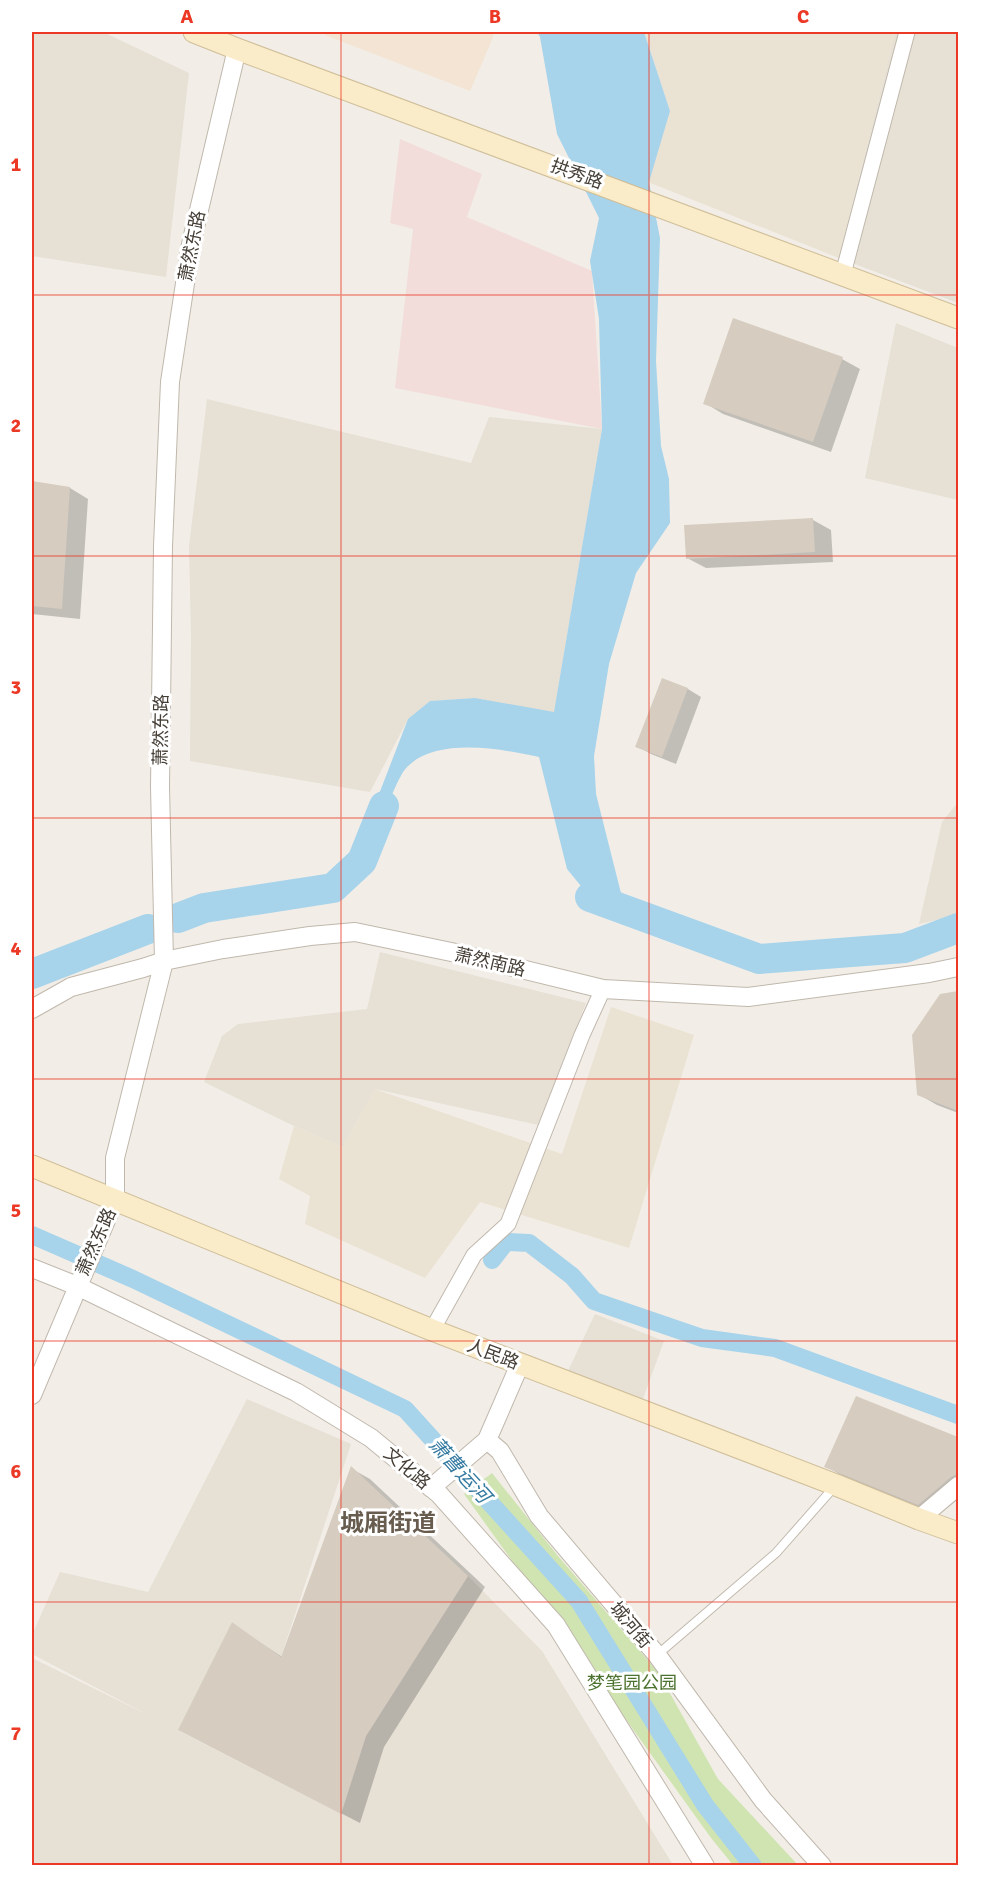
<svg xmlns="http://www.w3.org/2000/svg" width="990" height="1897" viewBox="0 0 990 1897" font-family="Signika,'Noto Sans SC',sans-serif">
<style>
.residential{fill:#e6e0d5}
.commercial{fill:#f3e4d3}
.education{fill:#eae2d2}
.medical{fill:#f2dddb}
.green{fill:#d0e4b2}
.water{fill:#a7d3eb}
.shadow{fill:#0003}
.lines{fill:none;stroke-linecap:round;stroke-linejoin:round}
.canal{stroke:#a7d3eb;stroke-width:18}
.river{stroke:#a7d3eb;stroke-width:30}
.building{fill:#d6ccc0}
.service-casing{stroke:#c0b8ad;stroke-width:10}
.minor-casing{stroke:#c0b8ad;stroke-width:17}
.tertiary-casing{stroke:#c0b8ad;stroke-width:20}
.secondary-casing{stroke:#cfbe99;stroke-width:23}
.service{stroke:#fff;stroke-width:8}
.minor{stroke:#fff;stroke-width:15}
.tertiary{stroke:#fff;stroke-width:18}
.secondary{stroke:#fbecc9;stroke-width:21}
.grid{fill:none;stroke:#eb3925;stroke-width:1.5;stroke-opacity:0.55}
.labels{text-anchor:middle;stroke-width:6;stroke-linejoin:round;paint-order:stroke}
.street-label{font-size:18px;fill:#453e36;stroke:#fff}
.park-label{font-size:18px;fill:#4b722e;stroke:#fff}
.water-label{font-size:20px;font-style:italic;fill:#357aa1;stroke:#fff}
.district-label{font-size:24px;font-weight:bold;fill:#675c4e;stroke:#fff}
.neatline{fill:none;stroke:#eb3925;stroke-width:2}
.grid-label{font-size:20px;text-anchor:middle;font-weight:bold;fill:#eb3925}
</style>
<rect width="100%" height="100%" fill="#f2eee7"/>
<path class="residential" d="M32 32H103L189 73 166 277 32 256Z
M895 32H958V303L839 258Z
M896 323 958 348V500L865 478Z
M207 399 471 463 489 417 602 429 554 713 475 698 430 701 408 719 370 792 190 761 191 635 189 546Z
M958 802V915L919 924 942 822Z
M380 952 586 1003 538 1125 375 1089 343 1147 294 1126 204 1082 222 1036 238 1024 367 1009Z
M595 1314 664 1341 641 1404 567 1373Z
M247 1399 351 1444 281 1657 232 1622 179 1731 341 1814 366 1736 468 1576 542 1651 673 1865H32V1658L152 1717 32 1654V1635L60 1572 148 1592Z"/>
<path class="commercial" d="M327 32H485L494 35 470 91 325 35Z"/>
<path class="education" d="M644 32H895L839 258 648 182 670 111Z
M611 1007 694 1035 629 1248 480 1202 425 1278 305 1224 310 1196 279 1179 294 1126 343 1147 375 1089 562 1154Z"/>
<path class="medical" d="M400 139 482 174 467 217 592 271 602 429 395 388 413 229 390 223Z"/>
<path class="green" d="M492 1473 558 1556 658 1672 718 1779 798 1865H733L711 1838 464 1494Z"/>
<path class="water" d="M537 32H644L670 111 649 182 660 238 656 361 661 446 669 479 670 523 636 573 609 664 594 756 596 794 625 909 590 897 567 869 539 757C502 749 430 735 403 772 397 782 392 795 387 806L374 807 408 719 430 701 475 698 554 712 602 429 599 319 590 261 599 218 557 134 540 37Z"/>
<path class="shadow" d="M842 359 860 369 831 452 723 414 705 403Z
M32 483 70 488 88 499 80 619 32 614Z
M813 520 831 530 833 562 706 568 687 558Z
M663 680 688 689 701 697 676 764 651 754 637 746Z
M958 993V1113L937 1105 918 1094 941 996Z
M857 1398 958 1438V1497L937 1514 844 1477 826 1466Z
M352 1469 370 1479 485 1587 384 1747 360 1823 199 1740 233 1624 282 1657Z"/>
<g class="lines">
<path class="canal" d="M32 1235 133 1279 405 1409 579 1601 705 1805 753 1866
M492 1260 506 1242 529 1243 572 1276 594 1301 702 1338 775 1348 958 1415"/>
<path class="river" d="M590 897 759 959 905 948 958 928
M178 918 204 908 333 888 362 861 384 806
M32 974 148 929"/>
</g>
<path class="building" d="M733 318 843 357 813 442 703 404Z
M32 481 70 487 62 609 32 606Z
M813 518 815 552 686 559 684 525Z
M662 678 688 688 662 757 635 747Z
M958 991V1111L917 1095 912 1035 940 994Z
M856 1396 958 1437V1474L951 1477 918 1505 824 1467Z
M351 1466 468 1576 366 1736 341 1814 178 1730 232 1622 281 1657Z"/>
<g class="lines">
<defs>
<path id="service" d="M657 1655 776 1553 835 1486"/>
<path id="minor" d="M843 274 907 32
M432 1330 474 1255 508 1224 582 1035 603 989"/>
<path id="tertiary" d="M32 1009 71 987 143 968 164 961 223 949 310 936 355 932 456 953 603 989 748 997 929 973 958 967
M32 1268 77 1286 296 1392 371 1438 439 1494 556 1625 705 1866
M32 1395 115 1199V1158L164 961 160 787 163 546 170 382 191 244 237 49
M487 1440 500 1451 539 1516 657 1655 763 1800 822 1866
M431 1488 487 1440 520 1364
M919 1519 958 1486"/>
<path id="secondary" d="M194 32 237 49 958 318
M32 1166 432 1330 836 1485 919 1519 958 1533"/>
</defs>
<use href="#service" class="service-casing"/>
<use href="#minor" class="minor-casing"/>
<use href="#tertiary" class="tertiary-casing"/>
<use href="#secondary" class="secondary-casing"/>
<use href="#service" class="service"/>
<use href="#minor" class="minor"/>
<use href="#tertiary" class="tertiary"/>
<use href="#secondary" class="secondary"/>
</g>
<path class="grid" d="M341 32V1866M649 32V1866M32 295H958M32 556H958M32 818H958M32 1079H958M32 1341H958M32 1602H958"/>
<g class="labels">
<g class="street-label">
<text transform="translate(577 174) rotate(20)" y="6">拱秀路</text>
<text transform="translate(192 246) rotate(-79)" y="6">萧然东路</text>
<text transform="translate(161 730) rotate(-89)" y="6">萧然东路</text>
<text transform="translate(490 962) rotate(13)" y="6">萧然南路</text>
<text transform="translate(96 1242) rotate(-66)" y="6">萧然东路</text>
<text transform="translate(493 1354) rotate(21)" y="6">人民路</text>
<text transform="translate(407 1468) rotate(40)" y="6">文化路</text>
<text transform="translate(631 1625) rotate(50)" y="6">城河街</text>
</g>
<g class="park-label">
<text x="632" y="1689">梦笔园公园</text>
</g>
<g class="water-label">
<text transform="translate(460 1470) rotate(48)" y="7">萧曹运河</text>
</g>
<g class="district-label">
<text x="388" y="1531">城厢街道</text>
</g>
</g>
<rect width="990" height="1897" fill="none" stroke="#ffffff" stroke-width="66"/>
<rect x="33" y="33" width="924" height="1831" class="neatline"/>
<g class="grid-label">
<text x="187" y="23">A</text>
<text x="495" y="23">B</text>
<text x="803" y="23">C</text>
<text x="16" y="171">1</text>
<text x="16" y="432">2</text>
<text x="16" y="694">3</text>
<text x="16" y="955">4</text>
<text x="16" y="1217">5</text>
<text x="16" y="1478">6</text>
<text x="16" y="1740">7</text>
</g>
</svg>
